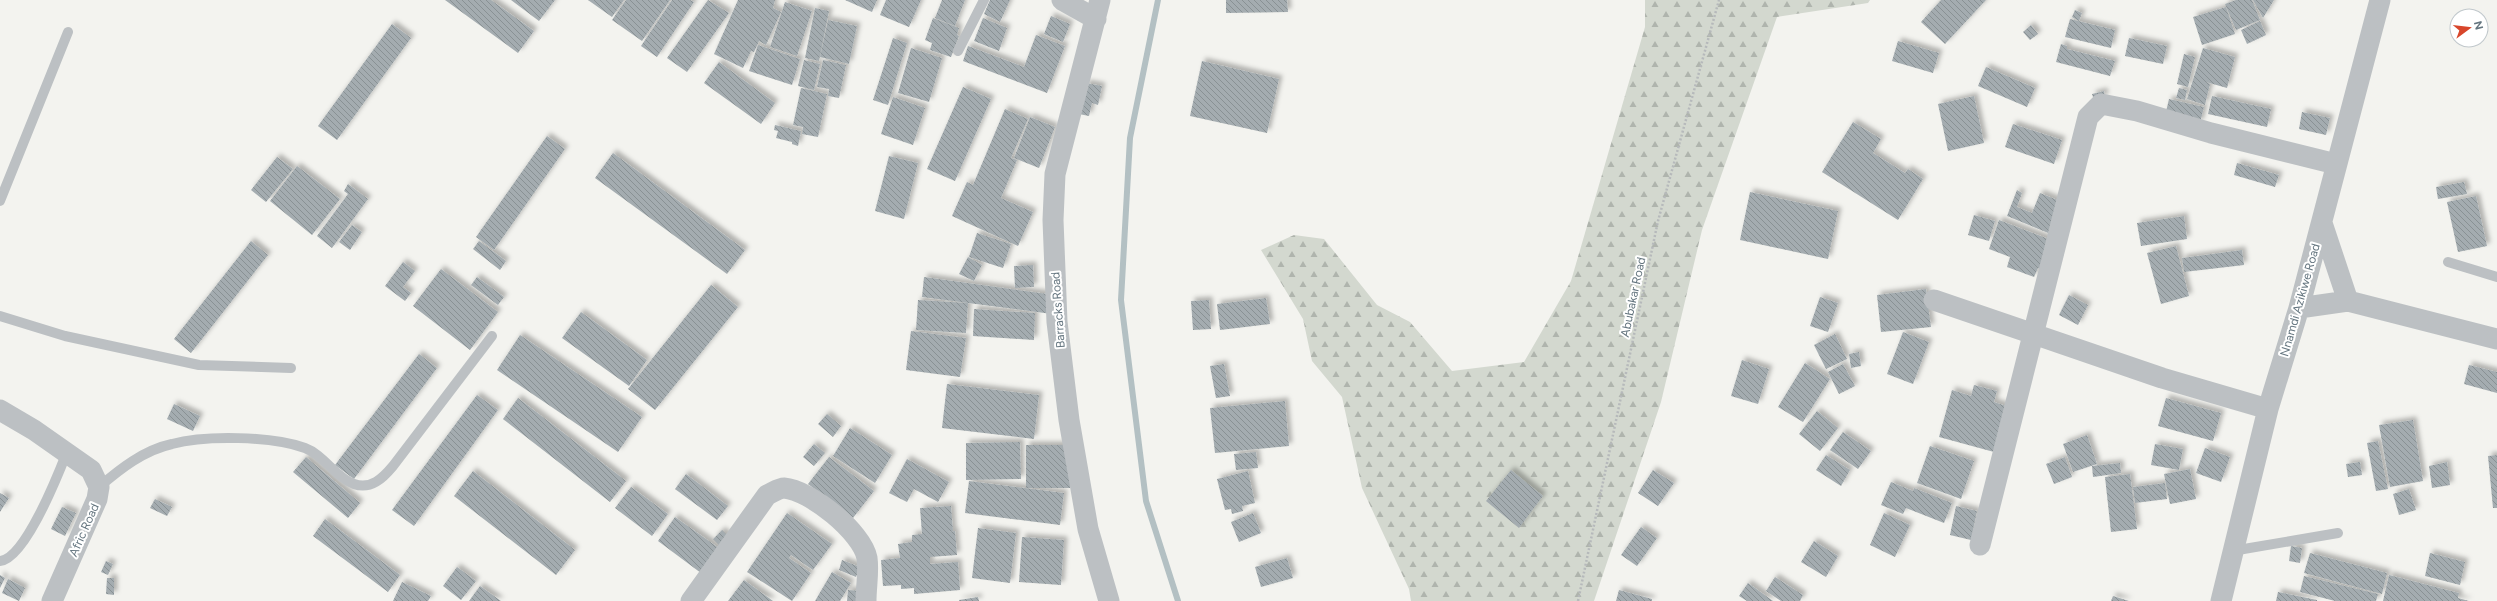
<svg xmlns="http://www.w3.org/2000/svg" width="2497" height="601" viewBox="0 0 2497 601" font-family="Figtree,sans-serif">
<style>
.forest{fill:url(#forest-firs)}
.lines{fill:none;stroke-linecap:round;stroke-linejoin:round}
.stream{stroke:#b3c0c3;stroke-width:6}
.building{fill:url(#building-back-hatch);filter:url(#shadow)}
.path{stroke:#b6b9bb;stroke-width:2.5;stroke-dasharray:2 2;stroke-linecap:butt}
.lane{stroke:#bcc0c3;stroke-width:10}
.street{stroke:#bcc0c3;stroke-width:21}
.labels{text-anchor:middle;stroke-width:4;stroke-linejoin:round;paint-order:stroke}
.street-label{font-size:12px;fill:#64757f;stroke:#fff}
</style>
<defs>
<pattern id="forest-firs" width="22" height="20" patternUnits="userSpaceOnUse"><rect width="22" height="20" fill="#d3d8cf"/><path d="M5 1l3.5 6h-7zM16 11l3.5 6h-7z" fill="#afb4ad"/></pattern>
<pattern id="building-back-hatch" width="6" height="6" patternUnits="userSpaceOnUse"><rect width="6" height="6" fill="#a4acb0"/><path d="M-1 5l2 2M0 0l6 6M5-1l2 2" fill="none" stroke="#899194"/></pattern>
<filter id="shadow"><feDropShadow dx="3.5" dy="-3.5" stdDeviation="2" flood-color="#0004"/></filter>
</defs>
<rect width="100%" height="100%" fill="#f3f3ef"/>
<path class="forest" d="M1645 0H1870L1868 3 1777 17 1702 230 1661 402 1594 601H1411L1409 589 1362 488 1342 397 1312 361 1303 319 1261 250 1294 235 1324 239 1377 305 1410 322 1452 371 1524 362 1571 281 1645 27Z"/>
<g class="lines">
<path class="stream" d="M1158 0 1130 138 1121 300 1146 501 1178 601"/>
</g>
<path class="building" d="M445 0H491L534 31 518 53Z
M511 0H555L539 21Z
M588 0H624L612 17Z
M626 0H670L642 41 612 20Z
M672 0H690L694 2 657 57 641 46Z
M708 0 729 13 687 72 667 58Z
M738 0H775L773 8 781 12 766 45 759 41 754 52 751 51 743 68 714 54Z
M845 0H877L872 12Z
M886 0H921L909 27 880 15Z
M942 0H965L955 26 935 18Z
M990 0H1010L1000 22 984 14Z
M1226 0H1287L1288 12 1226 13Z
M1941 0H1986L1945 44 1921 22Z
M2236 0H2252L2260 20 2236 30 2225 4Z
M2253 0H2274L2263 18Z
M785 2 812 11 797 56 770 47Z
M2226 7 2235 34 2202 45 2193 17Z
M815 8 829 11 819 61 805 58Z
M2075 10 2082 13 2079 21 2072 17Z
M1051 16 1070 24 1063 42 1044 34Z
M933 18 959 28 957 35 959 36 951 57 930 50 932 43 925 40Z
M983 18 1007 28 999 51 974 41Z
M2070 19 2115 30 2111 48 2065 37Z
M828 20 857 26 849 64 820 57Z
M2260 21 2266 35 2247 44 2241 30Z
M392 24 411 38 337 140 318 126Z
M2031 25 2038 34 2030 40 2023 32Z
M1036 35 1065 46 1047 93 963 61 968 46 1024 67Z
M893 38 907 43 888 105 873 100Z
M2129 38 2167 46 2163 64 2125 56Z
M1898 41 1939 53 1933 73 1892 61Z
M2061 44 2067 46V49L2115 61 2110 76 2056 62Z
M758 45 800 59 792 85 749 71Z
M911 48 942 58 929 102 898 93Z
M2203 48 2235 57 2227 88 2206 82 2210 84 2205 105 2187 99Z
M2184 54 2195 57 2188 87 2177 84Z
M804 60 820 64 814 90 798 86Z
M823 60 846 65 839 98 828 96 829 89 817 87Z
M1202 61 1279 79 1267 133 1190 116Z
M719 62 775 103 761 124 704 83Z
M1986 67 2035 88 2027 107 1978 86Z
M1086 83 1102 86 1098 105 1092 103 1089 116 1079 114Z
M963 87 991 99 955 181 927 169Z
M801 88 827 94 818 137 802 134 803 127 793 125Z
M2179 88 2187 90 2185 100 2176 98Z
M2104 91 2105 97 2094 100 2092 94Z
M1974 96 1984 143 1948 151 1938 104Z
M2212 96 2271 109 2267 127 2208 114Z
M893 97 925 108 913 145 881 134Z
M2169 99 2204 107 2200 123 2165 116Z
M1005 109 1028 119 1011 158 1017 160 1001 198 1033 212 1018 246 952 216 967 182 973 185Z
M2302 112 2330 118 2326 135 2299 129Z
M1030 117 1055 127 1039 168 1014 158Z
M1853 122 1881 139 1873 153 1905 173 1908 169 1923 179 1898 220 1822 172Z
M2013 124 2062 140 2054 164 2005 147Z
M775 125 801 131 798 146 792 144V142L776 138 778 131 774 130Z
M547 136 565 149 494 250 476 237Z
M613 153 745 250 727 274 595 178Z
M889 156 918 163 904 219 875 211Z
M277 157 293 169 266 202 251 190Z
M2237 163 2279 175 2275 187 2234 175Z
M297 166 340 199 312 235 270 201Z
M2464 182 2467 194 2438 199 2436 187Z
M348 184 368 199 332 248 317 236 348 194 344 191Z
M2017 190 2022 193 2017 207 2032 213 2040 193 2065 203 2053 235 2007 216Z
M1750 192 1838 211 1828 259 1740 240Z
M2476 196 2487 246 2458 252 2447 202Z
M1974 215 1995 221 1989 241 1968 235Z
M2184 216 2187 239 2141 246 2137 223Z
M1999 220 2054 241 2043 270 2038 268 2034 277 2007 267 2010 257 1989 249Z
M352 225 362 232 350 250 339 242Z
M977 233 1011 244 1003 268 969 257Z
M251 241 268 255 191 353 174 339Z
M479 241 506 261 500 270 473 249Z
M2176 246 2189 296 2161 304 2147 253Z
M2242 250 2244 265 2184 272 2182 258Z
M968 257 982 265 974 281 959 274Z
M403 262 415 271 403 287 411 293 405 301 385 286Z
M1033 265 1034 287 1015 288 1014 266Z
M441 269 498 312 470 350 413 306Z
M477 277 504 297 498 305 471 285Z
M924 277 1055 295 1052 314 922 297Z
M711 285 738 307 655 410 628 389Z
M1926 289 1931 327 1881 332 1877 295Z
M2069 295 2088 305 2078 325 2059 315Z
M1820 297 1838 303 1828 332 1810 326Z
M1266 298 1270 324 1220 330 1217 304Z
M918 300 968 303 966 333 916 330Z
M1209 300 1211 329 1193 330 1191 301Z
M974 309 1035 313 1034 340 973 336Z
M581 312 647 360 629 386 562 338Z
M911 331 966 338 960 377 906 370Z
M1903 332 1929 342 1913 384 1887 374Z
M1835 334 1847 359 1826 369 1814 345Z
M520 335 642 417 618 452 497 370Z
M1859 352 1861 366 1851 368 1849 354Z
M419 354 437 368 354 479 335 465Z
M1742 360 1769 369 1758 404 1731 396Z
M1805 363 1830 379 1803 422 1778 407Z
M1224 364 1230 396 1216 398 1210 366Z
M1843 364 1855 386 1839 394 1828 372Z
M2469 365 2497 372V393L2464 384Z
M947 384 1039 395 1034 439 942 428Z
M1974 385 1997 391 1994 402 2006 406 1994 452 1939 437 1952 390 1971 396Z
M477 395 498 410 414 526 392 510Z
M518 398 626 481 610 502 503 419Z
M2166 398 2221 413 2213 441 2158 426Z
M1285 401 1289 446 1215 453 1210 408Z
M174 404 200 416 193 431 167 419Z
M1817 411 1838 428 1820 451 1799 434Z
M827 414 841 426 833 437 818 424Z
M2413 420 2423 481 2390 487 2379 425Z
M850 428 892 455 875 483 833 456Z
M1843 432 1871 451 1858 469 1830 450Z
M2087 435 2097 464 2073 472 2063 444Z
M2378 441 2388 489 2376 491 2367 443Z
M1020 442 1021 479 966 480V443Z
M814 444 825 453 814 466 803 457Z
M2155 444 2183 449 2179 470 2151 465Z
M1026 445H1070V488H1026Z
M1930 446 1974 461 1961 499 1917 483Z
M2205 448 2230 457 2221 482 2196 473Z
M1256 452 1258 468 1236 470 1234 454Z
M1826 455 1850 470 1841 486 1816 470Z
M2497 455V508H2493L2488 456Z
M306 457 360 503 348 518 293 472Z
M829 457 874 491 853 518 808 484Z
M2065 457 2072 477 2054 484 2046 464Z
M907 459 949 482 938 502 914 489 907 502 889 493Z
M2360 462 2362 475 2348 477 2346 464Z
M2447 462 2450 485 2432 488 2429 466Z
M2120 463 2121 473 2093 477 2092 466Z
M2190 469 2196 499 2170 504 2164 474Z
M1511 470 1543 496 1519 528 1486 501Z
M1653 470 1674 483 1658 506 1638 493Z
M473 471 575 550 556 575 454 496Z
M1248 471 1255 503 1242 506 1243 511 1232 514 1231 509 1225 510 1217 479Z
M686 474 728 506 717 520 675 489Z
M2130 474 2137 529 2111 532 2105 477Z
M969 481 1064 493 1060 525 965 513Z
M1891 482 1913 491 1914 488 1952 503 1944 523 1906 508 1903 514 1881 505Z
M2165 483 2167 499 2135 503 2133 487Z
M631 487 668 514 652 536 615 508Z
M2409 489 2416 510 2399 515 2393 494Z
M0 493 9 498 0 512Z
M155 499 172 507 167 516 150 508Z
M951 506 953 531 947 532 955 531 957 555 930 557V564L958 562 960 590 914 594V588L901 589V585L883 586 881 560 900 558 898 544 912 542V535L922 534 920 508Z
M1956 506 1977 511 1971 540 1950 535Z
M62 507 76 513 65 536 51 529Z
M787 513 832 544 813 570 791 555 789 558 811 573 792 601 747 572Z
M1253 513 1261 533 1239 542 1231 522Z
M1884 513 1910 525 1895 557 1870 545Z
M675 517 723 551 705 576 658 541Z
M325 519 400 575 388 592 313 536Z
M1641 527 1657 538 1637 566 1621 555Z
M978 528 1016 533 1010 583 972 578Z
M722 530 730 538 721 547 713 539Z
M1022 537 1064 540 1061 585 1019 582Z
M1814 541 1838 556 1826 577 1801 562Z
M2291 546 2302 548 2300 563 2289 561Z
M2310 553 2387 573 2382 594 2304 573Z
M2430 553 2465 562 2460 585 2425 576Z
M1287 558 1293 578 1261 587 1255 567Z
M842 560 860 567 856 577 839 570Z
M106 561 113 564 108 575 101 572Z
M457 567 476 581 461 600 443 586Z
M832 572 851 583 840 601H815Z
M0 575 5 578 0 588Z
M2389 575 2459 593 2458 598 2469 601H2383Z
M2304 576 2378 594 2376 601H2335L2300 592Z
M1775 577 1803 595 1800 601H1781L1766 591Z
M107 578H114V595L106 594Z
M8 579 25 588 19 601 2 593Z
M744 580 773 601H728Z
M402 582 431 596 428 601H393Z
M1748 583 1773 601H1747L1739 596Z
M480 586 501 601H469Z
M848 590 861 591 859 601H847Z
M1619 590 1652 599V601H1616Z
M2278 592 2317 600V601H2276Z
M2113 596 2129 601H2111Z
M978 597 979 601H959V600Z"/>
<g class="lines">
<path class="path" d="M1578 601 1658 221 1719 0"/>
<path class="lane" d="M958 51 984 0
M0 201 68 32
M2448 262 2497 277
M0 316 65 336 199 365 291 368
M99 487C120 469 144 450 172 444 205 435 272 436 305 448 324 455 335 477 354 484 371 490 383 478 393 466L492 336
M2232 551 2338 533
M0 561C25 559 58 475 67 452"/>
<path class="street" d="M1062 0 1096 19
M1100 0 1055 174 1053 220 1057 322 1069 420 1088 529 1109 601
M2322 223 2348 301
M1934 300 2162 378 2268 409
M2299 308 2348 301 2497 339
M0 410 34 430 91 470 99 487 97 499 52 601
M1980 545 2088 117 2101 104 2137 111 2211 133 2336 164
M691 601 767 495C772 493 779 488 784 488 810 490 862 532 867 558 869 572 866 587 866 601
M2221 601 2268 409 2299 308 2380 0"/>
</g>
<g class="labels">
<g class="street-label">
<text transform="translate(1633 297) rotate(-78)" y="4">Abubakar Road</text>
<text transform="translate(2300 300) rotate(-74)" y="4">Nnamdi Azikiwe Road</text>
<text transform="translate(1058 310) rotate(-94)" y="4">Barracks Road</text>
<text transform="translate(84 530) rotate(-66)" y="4">Afric Road</text>
</g>
</g>
<g transform="translate(2469 28) rotate(75)"><circle r="19" fill="#ffffff" stroke="#c1c8cc"/>
<path d="M0-3L7 15L0 10L-7 15Z" fill="#d8462b"/>
<text y="-6" font-size="11" font-weight="bold" text-anchor="middle" fill="#64757f">N</text>
</g>
</svg>
